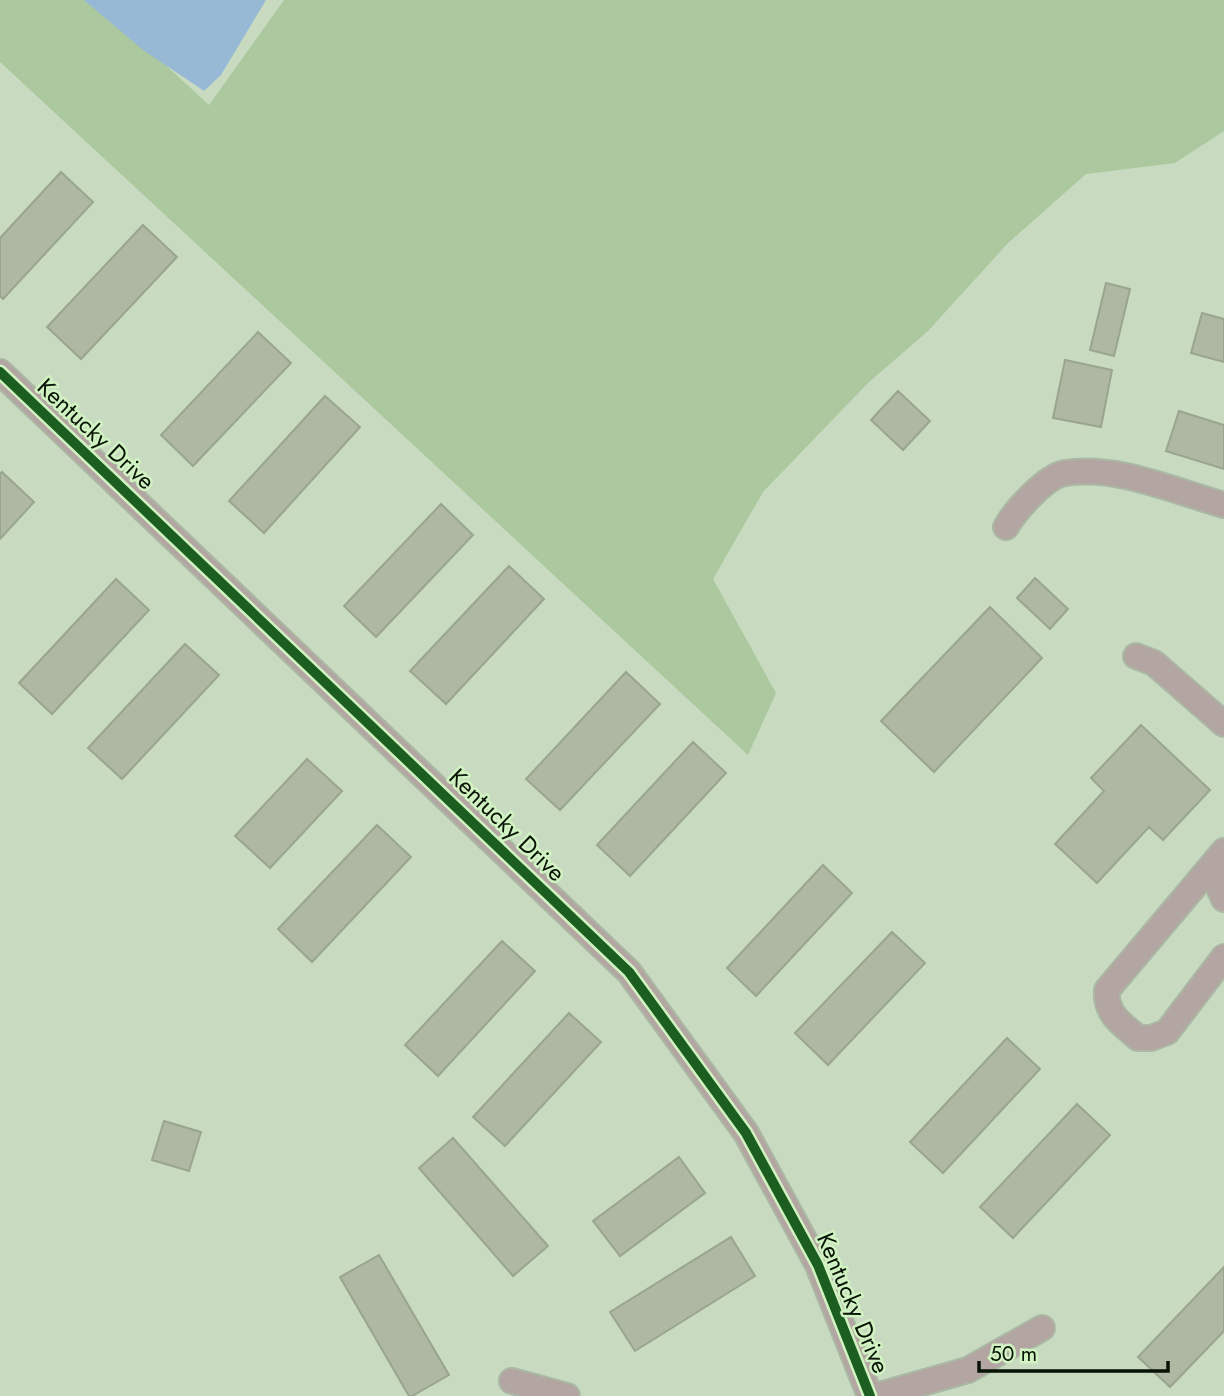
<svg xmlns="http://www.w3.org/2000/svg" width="1224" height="1396" viewBox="0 0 1224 1396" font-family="Jost,sans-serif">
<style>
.green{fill:#abc89e}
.water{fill:#98b9d5}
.building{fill:#aeb8a2;stroke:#9aa58e;stroke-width:2}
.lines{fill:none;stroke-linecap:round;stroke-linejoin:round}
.minor-casing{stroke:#aab8a4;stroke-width:28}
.minor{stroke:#b3a5a2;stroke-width:24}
.cycleway-casing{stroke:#d1f3c2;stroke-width:15}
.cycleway{stroke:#1b5e20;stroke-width:10}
.labels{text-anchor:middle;stroke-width:5;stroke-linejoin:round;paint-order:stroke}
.street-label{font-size:24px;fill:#081304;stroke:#d1f3c2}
</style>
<rect width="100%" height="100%" fill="#c8dbc0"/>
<path class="green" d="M0 0H95L209 105 284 0H1224V131L1175 163 1086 174 1008 243 928 331 868 383 763 492 713 579 776 693 748 755 0 62Z"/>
<path class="water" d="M84 0H266L221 75 204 91 143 50Z"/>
<path class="building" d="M61 172 93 202 3 299 0 296V238Z
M143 225 177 257 81 359 47 327Z
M1106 283 1130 289 1114 356 1090 350Z
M1202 313 1224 319V362L1191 353Z
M258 332 291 363 193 466 161 435Z
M1065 360 1112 370 1101 427 1053 418Z
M898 391 930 421 903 450 871 420Z
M325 396 360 427 264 533 229 501Z
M1179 411 1224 425V469L1166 451Z
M2 472 34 502 0 539V474Z
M441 504 473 535 376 637 344 606Z
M509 566 544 599 446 704 410 671Z
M1035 578 1068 609 1050 629 1017 598Z
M116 579 149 610 52 714 19 683Z
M990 607 1042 658 934 772 881 721Z
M185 644 219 675 122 779 88 748Z
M626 672 660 704 560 810 526 779Z
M1141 725 1210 790 1163 840 1149 827 1097 883 1055 844 1104 791 1091 778Z
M693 742 726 773 630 876 597 845Z
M307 759 342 791 270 868 235 836Z
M377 825 411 857 312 962 278 929Z
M823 865 852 893 756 996 727 968Z
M892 932 925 963 828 1065 795 1033Z
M502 941 535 971 438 1076 405 1045Z
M569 1013 601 1042 505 1146 473 1117Z
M1007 1038 1040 1069 943 1173 910 1142Z
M1077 1104 1110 1135 1013 1238 980 1207Z
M164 1121 201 1132 189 1171 152 1160Z
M453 1138 548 1246 513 1276 419 1168Z
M679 1157 705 1193 620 1256 593 1221Z
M731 1237 755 1276 635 1351 610 1312Z
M379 1255 449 1375 412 1396H409L340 1277Z
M1224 1267V1331L1170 1387 1138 1357Z"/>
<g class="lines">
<defs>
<path id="minor" d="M0 372 629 972 746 1133 818 1265 870 1396
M1006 527C1015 511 1046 476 1065 473 1118 465 1174 491 1224 505
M1136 656 1154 663 1224 724
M1224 851 1107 990C1105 1014 1122 1024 1138 1038H1151L1167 1032 1224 957
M1210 868 1224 899
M512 1381 567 1396
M876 1396 968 1370 1042 1328"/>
</defs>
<use href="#minor" class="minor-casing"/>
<use href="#minor" class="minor"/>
<defs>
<path id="cycleway" d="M0 372 629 972 746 1133 818 1265 870 1396"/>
</defs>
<use href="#cycleway" class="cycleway-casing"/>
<use href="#cycleway" class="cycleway"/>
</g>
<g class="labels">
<g class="street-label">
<text transform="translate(96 434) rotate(43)" y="8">Kentucky Drive</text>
<text transform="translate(507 825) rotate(44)" y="8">Kentucky Drive</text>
<text transform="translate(853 1303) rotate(67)" y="8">Kentucky Drive</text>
</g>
</g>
<path d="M979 1361v10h189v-10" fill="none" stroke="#081304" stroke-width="3.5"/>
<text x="990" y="1361" font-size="21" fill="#081304" stroke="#d1f3c2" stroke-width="5" paint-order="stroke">50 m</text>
</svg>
